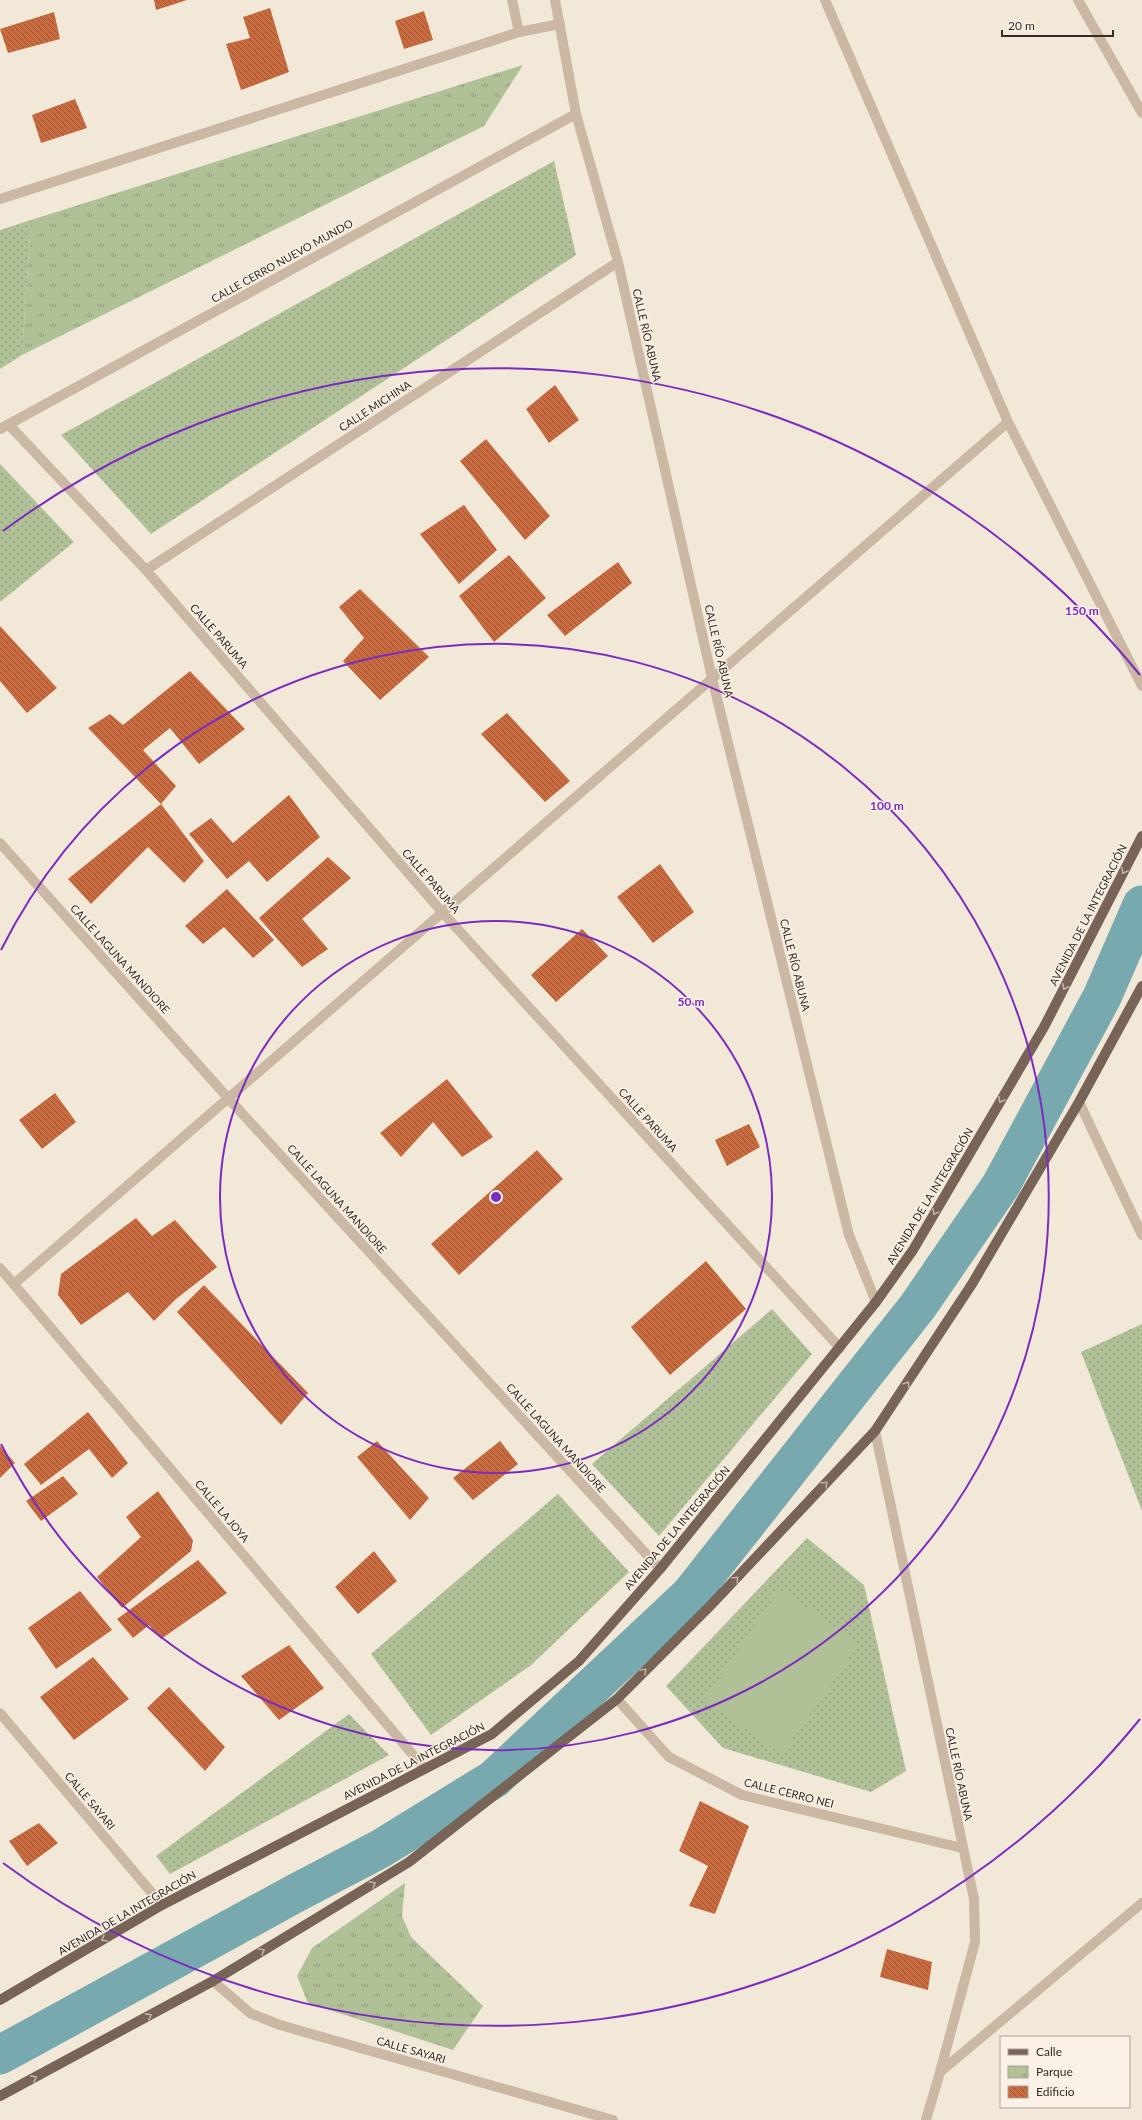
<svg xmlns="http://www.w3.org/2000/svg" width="1142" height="2120" viewBox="0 0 1142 2120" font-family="Lato,sans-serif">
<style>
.grass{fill:url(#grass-dots)}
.park{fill:url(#park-tufts)}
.garden{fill:#b0c198}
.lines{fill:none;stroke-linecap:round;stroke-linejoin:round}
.canal{stroke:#77a9af;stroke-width:39}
.building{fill:url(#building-back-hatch)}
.minor{stroke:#cab8a4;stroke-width:10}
.major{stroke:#776457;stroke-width:10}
.oneway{stroke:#beb2a5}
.ring{fill:none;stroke:#7b2cbf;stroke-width:2}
.labels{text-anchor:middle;stroke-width:3;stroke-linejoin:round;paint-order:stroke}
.street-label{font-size:11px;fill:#352c26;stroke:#f9f1e5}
.centre{fill:#7b2cbf;stroke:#f9f1e5;stroke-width:2}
.ring-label{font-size:12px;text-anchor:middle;font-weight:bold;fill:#7b2cbf;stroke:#f9f1e5;stroke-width:3;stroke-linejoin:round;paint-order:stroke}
</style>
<defs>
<pattern id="grass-dots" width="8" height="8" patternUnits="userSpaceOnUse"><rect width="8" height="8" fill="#b0c198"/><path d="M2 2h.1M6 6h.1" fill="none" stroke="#909d7c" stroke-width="1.8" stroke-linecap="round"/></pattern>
<pattern id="park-tufts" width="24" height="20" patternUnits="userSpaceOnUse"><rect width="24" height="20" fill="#b0c198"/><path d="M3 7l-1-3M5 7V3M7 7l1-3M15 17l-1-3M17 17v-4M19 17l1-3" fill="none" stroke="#909d7c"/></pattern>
<pattern id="building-back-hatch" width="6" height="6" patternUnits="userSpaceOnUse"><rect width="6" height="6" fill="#c86b40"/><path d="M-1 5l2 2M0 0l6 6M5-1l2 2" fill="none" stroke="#a35835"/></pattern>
</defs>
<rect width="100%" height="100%" fill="#f2e8d8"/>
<path class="grass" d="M554 161 576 255 151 534 61 435Z
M31 220 22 355 0 369V230Z
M0 464 74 542 0 602Z
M772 1309 812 1354 659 1536 592 1464Z
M1142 1324V1511L1081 1352Z
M558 1494 629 1572 530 1666 431 1735 371 1654Z
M807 1538 864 1585 906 1771 871 1792 723 1748 666 1686Z
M349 1714 389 1755 170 1874 156 1856Z"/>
<path class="park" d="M523 65 484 126 22 355 31 220Z
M405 1883 402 1916 411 1937 483 2006 453 2050 308 2003 297 1976 312 1948Z"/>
<path class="garden" d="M780 1589 859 1644 782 1754 704 1701Z"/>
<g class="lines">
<path class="canal" d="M0 2055 294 1894 380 1849 494 1779 690 1595 918 1306 1001 1185 1102 997 1142 905"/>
</g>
<path class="building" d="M154 0H187L156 10Z
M270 8 289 72 241 90 226 44 250 38 243 17Z
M424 11 433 40 404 49 395 21Z
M54 12 60 39 8 53 0 29Z
M75 99 87 128 41 143 32 115Z
M555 385 579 420 549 443 526 409Z
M486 439 550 516 525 540 460 461Z
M464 505 497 550 459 584 420 534Z
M509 555 546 598 494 642 459 596Z
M618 562 632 583 565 636 547 615Z
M360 589 429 657 380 700 343 661 364 638 339 607Z
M0 626 57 688 27 713 0 681Z
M190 671 245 729 199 764 170 728 143 750 176 786 161 804 88 728 110 714 123 725Z
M507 713 570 781 545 802 481 734Z
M289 795 320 837 267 882 249 861 227 879 189 834 211 818 233 843Z
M161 804 204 861 184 883 148 847 91 904 68 879Z
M328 857 351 878 302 919 328 949 302 967 259 918Z
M660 864 694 912 653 943 617 897Z
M227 889 274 940 253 958 224 927 203 944 185 926Z
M582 929 608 956 556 1002 531 975Z
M447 1079 493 1137 462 1157 433 1122 401 1157 380 1133Z
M55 1093 76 1122 42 1149 19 1120Z
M749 1124 760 1147 727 1166 715 1140Z
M537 1150 563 1179 459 1275 431 1244Z
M136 1218 152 1236 175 1220 217 1267 176 1299 154 1321 128 1292 81 1325 58 1295 61 1274Z
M706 1261 746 1309 670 1375 631 1327Z
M204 1285 308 1393 281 1425 177 1312Z
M88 1412 128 1463 112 1478 89 1449 41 1485 24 1464Z
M377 1441 429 1498 410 1520 357 1457Z
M500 1441 518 1464 473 1500 453 1478Z
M0 1446 15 1463 0 1478Z
M63 1476 78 1494 41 1521 26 1501Z
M158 1491 193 1540 191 1551 122 1608 97 1577 141 1537 126 1517Z
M374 1551 397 1581 358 1614 335 1587Z
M198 1560 227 1593 161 1639 149 1625 133 1638 117 1619Z
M80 1591 112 1630 56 1669 28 1628Z
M289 1645 324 1688 279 1720 241 1676Z
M93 1657 129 1699 74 1740 40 1697Z
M169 1687 225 1747 205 1771 147 1708Z
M700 1801 749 1826 715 1914 689 1906 708 1866 679 1851Z
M39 1823 58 1843 27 1866 9 1841Z
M887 1949 932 1962 928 1990 880 1977Z"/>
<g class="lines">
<path class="minor" d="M512 0 519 32
M555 0 576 114 618 262 712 678 849 1235 876 1302
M825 0 1008 422 1142 686
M1078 0 1142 113
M0 199 519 32 560 24
M9 425 146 570 442 912 840 1348
M0 429 576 114
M146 570 618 262
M0 843 228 1098 660 1569
M1079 1102 1142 1235
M0 1268 425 1769
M14 1284 1008 422
M875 1431 974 1899 975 1942 940 2072 926 2120
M617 1699 669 1757 742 1795 962 1848
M0 1713 162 1905
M213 1981 250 2013 280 2025 613 2120
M940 2072 1142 1903"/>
<path class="major" d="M0 2000 162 1905 492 1734 579 1661 660 1569 876 1302 913 1250 1044 1027 1142 836
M0 2096 213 1981 409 1862 617 1699 711 1605 875 1431 972 1284 1079 1102 1142 986"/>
</g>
<defs><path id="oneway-chevron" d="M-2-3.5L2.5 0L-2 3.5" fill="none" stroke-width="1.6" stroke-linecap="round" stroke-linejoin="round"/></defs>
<g class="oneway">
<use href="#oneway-chevron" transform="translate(1124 871) rotate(118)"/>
<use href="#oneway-chevron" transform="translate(1065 987) rotate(117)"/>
<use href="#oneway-chevron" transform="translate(1001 1100) rotate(120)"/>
<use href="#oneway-chevron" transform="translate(935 1212) rotate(121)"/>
<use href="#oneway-chevron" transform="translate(907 1384) rotate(-56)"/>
<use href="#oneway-chevron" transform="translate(825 1484) rotate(-47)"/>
<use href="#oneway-chevron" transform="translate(736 1579) rotate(-47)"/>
<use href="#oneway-chevron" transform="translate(644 1671) rotate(-45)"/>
<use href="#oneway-chevron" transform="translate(373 1884) rotate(-31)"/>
<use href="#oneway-chevron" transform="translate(104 1939) rotate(150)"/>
<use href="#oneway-chevron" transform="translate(262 1951) rotate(-31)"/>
<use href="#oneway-chevron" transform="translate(149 2016) rotate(-28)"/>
<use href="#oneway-chevron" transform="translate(34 2078) rotate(-28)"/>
</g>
<g class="ring">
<circle cx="496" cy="1197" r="276"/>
<path d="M1 950A553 553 0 1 1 1 1444"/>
<path d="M1140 1719A829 829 0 0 1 3 1863M3 531A829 829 0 0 1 1140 675"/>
</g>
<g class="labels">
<g class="street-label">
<text transform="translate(282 261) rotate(-29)" y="4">CALLE CERRO NUEVO MUNDO</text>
<text transform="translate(647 335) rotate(77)" y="4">CALLE RÍO ABUNA</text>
<text transform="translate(375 406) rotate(-33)" y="4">CALLE MICHINA</text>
<text transform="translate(219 636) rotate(49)" y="4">CALLE PARUMA</text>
<text transform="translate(719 651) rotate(77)" y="4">CALLE RÍO ABUNA</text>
<text transform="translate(431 881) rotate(49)" y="4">CALLE PARUMA</text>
<text transform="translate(1088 915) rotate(-63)" y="4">AVENIDA DE LA INTEGRACIÓN</text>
<text transform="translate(120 959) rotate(48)" y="4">CALLE LAGUNA MANDIORE</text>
<text transform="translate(795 965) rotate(76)" y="4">CALLE RÍO ABUNA</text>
<text transform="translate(648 1120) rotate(48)" y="4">CALLE PARUMA</text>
<text transform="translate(930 1196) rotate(-59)" y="4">AVENIDA DE LA INTEGRACIÓN</text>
<text transform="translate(337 1199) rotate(48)" y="4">CALLE LAGUNA MANDIORE</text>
<text transform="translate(556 1438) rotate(48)" y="4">CALLE LAGUNA MANDIORE</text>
<text transform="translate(222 1511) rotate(50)" y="4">CALLE LA JOYA</text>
<text transform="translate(677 1528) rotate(-50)" y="4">AVENIDA DE LA INTEGRACIÓN</text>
<text transform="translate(414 1761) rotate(-27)" y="4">AVENIDA DE LA INTEGRACIÓN</text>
<text transform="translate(959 1774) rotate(78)" y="4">CALLE RÍO ABUNA</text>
<text transform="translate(789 1793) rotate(14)" y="4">CALLE CERRO NEI</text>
<text transform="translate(90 1801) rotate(50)" y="4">CALLE SAYARI</text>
<text transform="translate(127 1913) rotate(-30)" y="4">AVENIDA DE LA INTEGRACIÓN</text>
<text transform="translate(411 2050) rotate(16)" y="4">CALLE SAYARI</text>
</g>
</g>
<circle cx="496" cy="1197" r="6" class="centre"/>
<g class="ring-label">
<text x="1082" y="615">150 m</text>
<text x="887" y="810">100 m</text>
<text x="691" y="1006">50 m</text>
</g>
<rect x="1000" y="2036" width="130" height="72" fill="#f9f1e5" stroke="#aba299"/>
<rect x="1008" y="2049" width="20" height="6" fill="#776457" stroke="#aba299"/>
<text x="1036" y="2056" font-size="12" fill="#352c26">Calle</text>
<rect x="1008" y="2066" width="20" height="12" fill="url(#park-tufts)" stroke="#aba299"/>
<text x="1036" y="2076" font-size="12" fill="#352c26">Parque</text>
<rect x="1008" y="2086" width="20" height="12" fill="url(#building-back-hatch)" stroke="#aba299"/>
<text x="1036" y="2096" font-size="12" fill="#352c26">Edificio</text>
<path d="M1002 30v6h111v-6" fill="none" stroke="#352c26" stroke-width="2"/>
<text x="1008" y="30" font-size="12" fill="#352c26" stroke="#f9f1e5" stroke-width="3" paint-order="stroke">20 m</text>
</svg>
